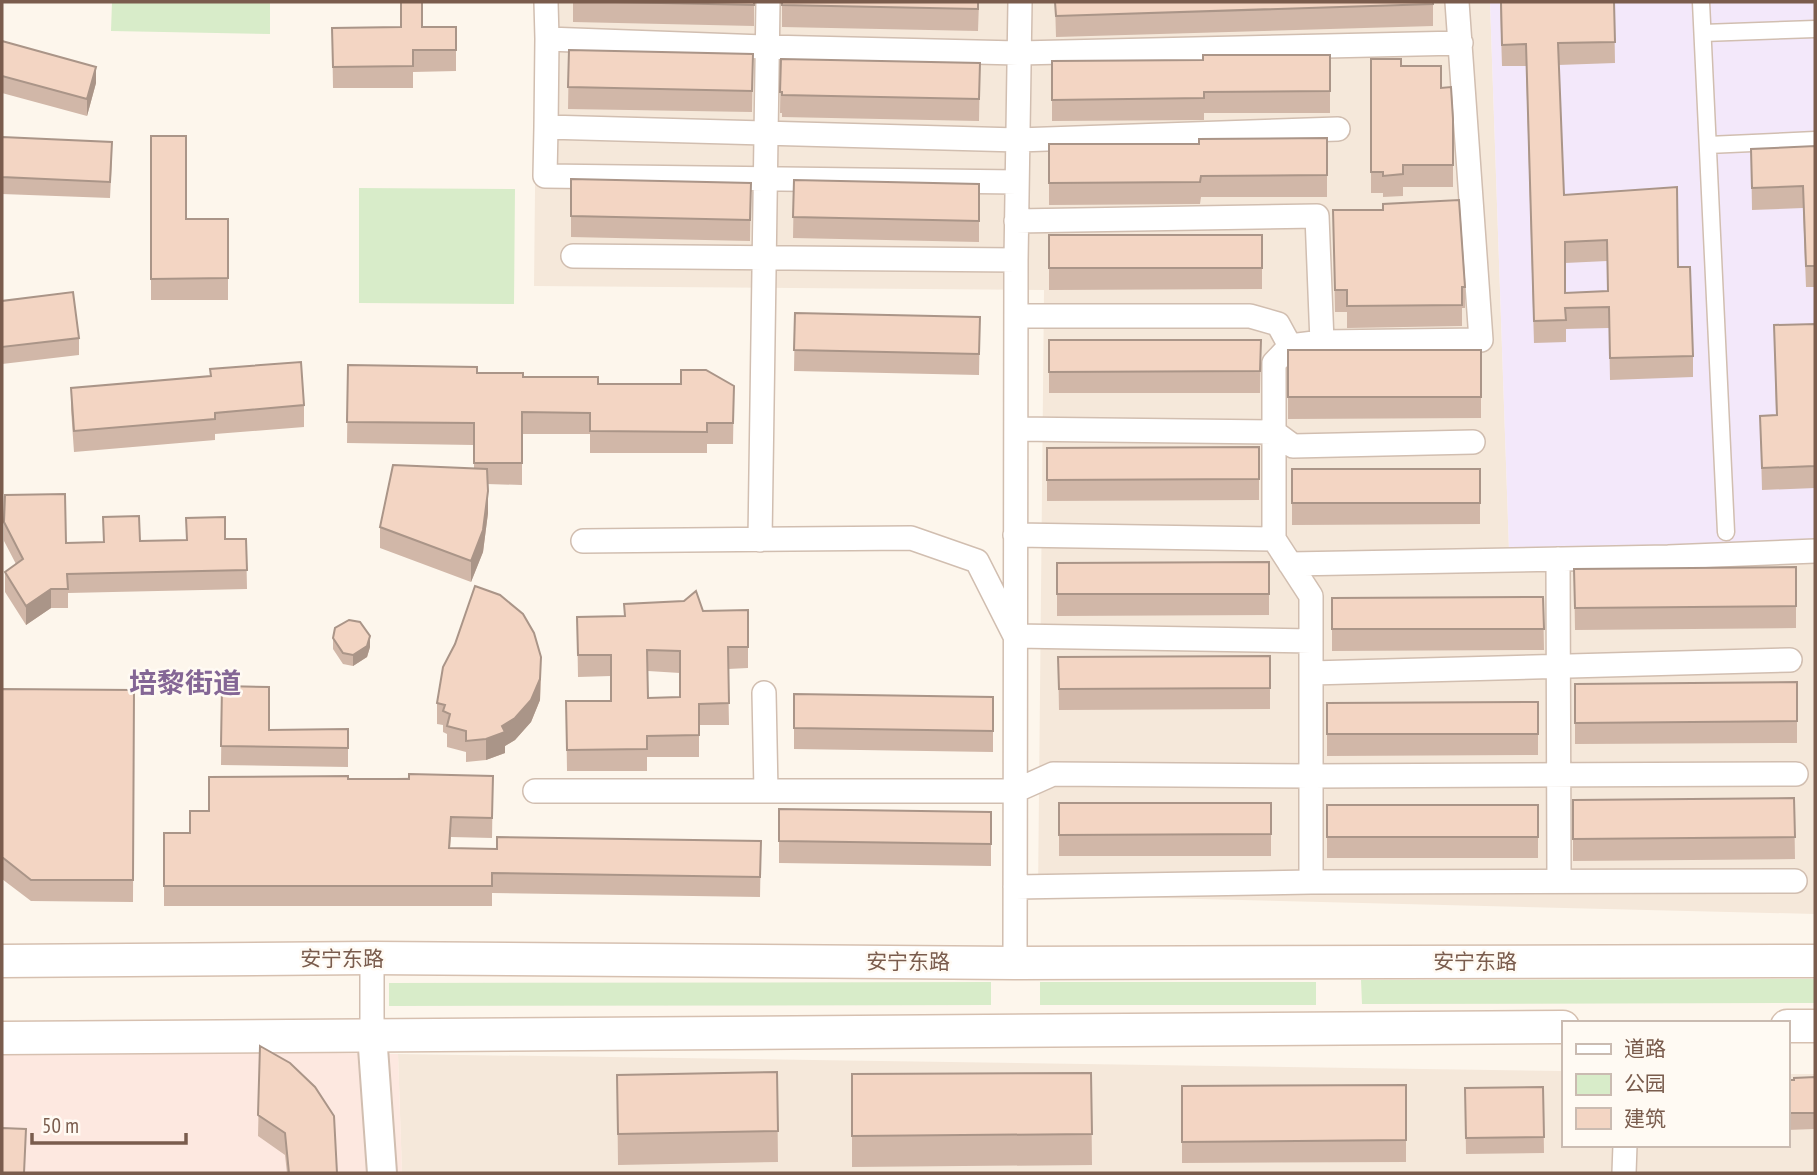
<svg xmlns="http://www.w3.org/2000/svg" width="1817" height="1175" viewBox="0 0 1817 1175" font-family="'PT Sans Narrow','Noto Sans SC',sans-serif">
<style>
.residential{fill:#f5e8da}
.commercial{fill:#fde8e0}
.education{fill:#f3e8fa}
.green{fill:#d8ecc9}
.lines{fill:none;stroke-linecap:round;stroke-linejoin:round}
.pedestrian-casing{stroke:#d1beb0;stroke-width:19}
.minor-casing{stroke:#d1beb0;stroke-width:26}
.tertiary-casing{stroke:#d1beb0;stroke-width:32}
.secondary-casing{stroke:#d6c0b0;stroke-width:35}
.pedestrian{stroke:#fff;stroke-width:16}
.minor{stroke:#fff;stroke-width:23}
.tertiary{stroke:#fff;stroke-width:28}
.secondary{stroke:#fff;stroke-width:32}
.wall{fill:#d1b7a8;fill-rule:evenodd}
.shaded-wall{fill:#aa9588}
.building{fill:#f3d5c3;stroke:#aa9588;stroke-width:2;fill-rule:evenodd}
.labels{text-anchor:middle;stroke-width:5;stroke-linejoin:round;paint-order:stroke}
.street-label{font-size:21px;fill:#7a5c4d;stroke:#fffaf3}
.district-label{font-size:28px;font-weight:bold;fill:#846695;stroke:#fffaf3}
</style>
<rect width="100%" height="100%" fill="#fdf6ec"/>
<path class="residential" d="M537 2H1490L1509 550 1815 540V914L1038 895 1044 290 534 286Z
M398 1054 1563 1071V1145H1787V1074H1815V1173H402Z"/>
<path class="commercial" d="M2 1048 398 1054 402 1173H2Z"/>
<path class="education" d="M1490 2H1815V540L1509 550Z"/>
<path class="green" d="M112 2H270V34L111 31Z
M359 188 515 189 514 304 359 303Z
M1815 979V1003L1362 1004 1361 980Z
M991 982V1005L389 1006V983Z
M1040 982H1316V1005H1040Z"/>
<g class="lines">
<defs>
<path id="pedestrian" d="M1701 2 1726 532
M1703 33 1815 29
M1708 145 1815 140"/>
<path id="minor" d="M546 2 547 39
M546 127 547 39 767 47 1019 53 1461 43
M1017 182 545 176 546 127 1018 140 1338 129
M1016 221 1317 216 1322 342
M573 256 1016 260
M1016 316H1250L1278 324 1290 346
M1016 429 1274 432 1293 446 1473 442
M1015 535 1274 539
M760 540 768 2
M583 541 911 538 977 561 1015 636 1311 641
M1558 559 1559 881
M1290 564 1668 557 1815 551
M1311 673 1790 660
M764 693 766 791
M535 791H1015L1053 774 1311 776 1796 774
M1311 882 1795 881
M1015 887 1311 882V596L1274 539V363L1290 346 1322 342 1481 340 1457 2
M372 958V1034
M1015 963 1016 260 1020 2
M1624 1173 1625 1145"/>
<path id="tertiary" d="M372 1034 382 1173"/>
<path id="secondary" d="M2 961 372 958 1015 963 1815 961
M1787 1026H1815
M2 1038 1563 1027"/>
</defs>
<use href="#pedestrian" class="pedestrian-casing"/>
<use href="#minor" class="minor-casing"/>
<use href="#tertiary" class="tertiary-casing"/>
<use href="#secondary" class="secondary-casing"/>
<use href="#pedestrian" class="pedestrian"/>
<use href="#minor" class="minor"/>
<use href="#tertiary" class="tertiary"/>
<use href="#secondary" class="secondary"/>
</g>
<path class="wall" d="M573 2H754V26L573 22Z
M782 2H979L978 31 782 27Z
M1055 2H1433V26L1056 37Z
M1500 2H1614L1615 63 1558 65 1564 195 1678 267 1693 356V377L1610 380 1609 328 1566 329V342L1534 343 1526 66H1502ZM1607 261 1608 291 1565 293V263Z
M456 27V71L413 72V88H333L332 28Z
M2 41 96 83 87 116 2 93Z
M569 50 753 54 752 112 568 109Z
M1330 55V113H1204V120L1052 121V61L1203 60Z
M781 59 980 63 979 121 782 117V113H780Z
M1371 59 1401 66 1441 88 1453 119V187H1403V196L1383 197V193H1371Z
M151 136 186 219H228V300H151Z
M2 137 112 158 110 198 2 194Z
M1327 138V197H1201L1200 204 1049 205V144H1199Z
M1815 146V287H1806L1803 208 1752 210 1751 149Z
M571 179 751 183 750 241 571 237Z
M794 180 979 184V242L793 238Z
M1333 210 1465 287V308H1462V326L1347 328V312H1335Z
M1049 235H1262V289L1049 290Z
M2 301 79 338V355L2 364Z
M795 313 980 317 979 375 794 371Z
M1815 324V488L1762 490 1760 416 1776 415 1774 325Z
M1049 340H1261L1260 393H1049Z
M1288 350H1481V418L1288 419Z
M348 365 477 373 598 384 734 386 733 444H707V453H590V434H522V485L487 484 488 513 483 552 471 582 380 548V527L474 468V445L347 443Z
M71 388 304 405V427L215 434V440L74 452 71 409Z
M1259 447V500L1047 501V448Z
M1292 469H1480V524L1292 525Z
M4 522 66 543 246 539 247 589 68 593V608H51L26 625 5 592V572L16 564 4 541Z
M1269 562V615L1057 616V563Z
M1796 567V628L1575 630 1574 569Z
M1543 597 1544 650 1332 651V598Z
M748 610V668L728 669 729 725H699V757H647V771H567L566 701H611V676L578 677 577 617 624 616 703 611ZM648 671 680 673V697L648 698Z
M333 638 370 647 367 657 353 666 343 664 333 649Z
M1270 656V709L1059 710 1058 657Z
M541 678 540 700 531 722 515 740 505 746V753L486 760 466 762V752L447 747V734L443 732V725L437 724V703Z
M1797 682V743L1575 744V684Z
M222 686 269 730 348 729V767L221 765Z
M2 689 134 690 133 902 31 901 2 879Z
M794 694 993 697V752L794 749Z
M1538 702V755L1327 756V703Z
M493 776 492 838 451 837 450 848 497 849 761 841 760 897 492 893V906H164V833H190L209 811 348 779Z
M1794 798 1795 859 1573 861V800Z
M1059 803H1271V856H1059Z
M1327 805H1538V858H1327Z
M779 809 991 812V866L779 863Z
M260 1046 337 1173H287L285 1155 258 1136Z
M777 1072 778 1162 618 1165 617 1075Z
M1091 1073 1092 1165 852 1167V1074Z
M1815 1077V1129L1787 1130V1080Z
M1406 1085V1162L1182 1163V1086Z
M1543 1087 1544 1153 1466 1154 1465 1088Z"/>
<path class="shaded-wall" d="M96 67V83L87 116V99Z
M488 491V513L483 552 471 582V561Z
M51 589V608L26 625V606Z
M370 636V647L367 657 353 666V655Z
M541 657 540 700 531 722 515 740 505 746V753L486 760V739L502 726Z"/>
<path class="building" d="M401 2H422V27H456V50H413V66L333 67 332 28 401 27Z
M615 2H754V5Z
M782 2H978V9L782 5Z
M1055 2H1433V4L1056 16Z
M1501 2H1614L1615 42 1558 43 1564 195 1677 187 1678 267H1690L1693 356 1610 358 1609 307 1565 308 1566 320 1534 321 1526 44 1502 45ZM1607 240 1608 291 1565 293V242Z
M2 41 96 67 87 99 2 76Z
M569 50 753 54 752 91 568 87Z
M1203 55H1330V91L1204 92V98L1052 100V61L1203 60Z
M781 59 980 63 979 99 782 95V92H780Z
M1371 59H1401V66H1441V88L1451 87 1453 119V165H1403V174L1383 176V172H1371Z
M151 136H186V219H228V278L151 279Z
M2 137 112 142 110 182 2 177Z
M1327 138V175L1201 176 1200 182 1049 183V144H1199V139Z
M1815 146V266H1806L1803 186 1752 188 1751 149Z
M571 179 751 183 750 220 571 216Z
M794 180 979 184V221L793 217Z
M1459 200 1465 287H1462V305L1347 306V290H1335L1333 210H1383V204Z
M1049 235H1262V268H1049Z
M73 292 79 338 2 347V301Z
M795 313 980 317 979 354 794 350Z
M1815 324V466L1762 468 1760 416 1777 415 1774 325Z
M1049 340H1261L1260 371 1049 372Z
M1288 350H1481V397H1288Z
M301 362 304 405 215 413V419L74 431 71 388 211 376 210 369Z
M348 365 477 367V373H523V377H598V384H681V370H706L734 386 733 423H707V432L590 431V413L522 412V463H474V423L347 422Z
M1259 447V479L1047 480V448Z
M393 465 487 469 488 491 483 530 471 561 380 527Z
M1292 469H1480V503H1292Z
M65 494 66 543 104 542 103 517 139 516 140 541 187 540 186 518 225 517V539H246L247 570 67 574 68 589H51L26 606 5 572 23 559 4 522 5 495Z
M1269 562V594H1057V563Z
M1796 567V606L1575 608 1574 569Z
M475 586 500 595 523 614 534 633 541 657 540 679 531 700 515 718 502 726 505 732 486 739 466 741V731L447 726 450 714 443 711 445 705 437 703 443 667 455 644Z
M696 591 703 611 748 610V647H728L729 703 699 704V735L647 736V749L567 750 566 701H611V655H578L577 617 625 616 624 604 684 601ZM647 650 680 651V697L648 698Z
M1543 597 1544 629H1332V598Z
M349 620 360 622 370 636 367 646 353 655 343 653 333 638 335 628Z
M1270 656V688L1059 689 1058 657Z
M1797 682V721L1575 723V684Z
M222 686 269 687V730L348 729V748L221 746Z
M2 689 134 690 133 880H31L2 857Z
M794 694 993 697V731L794 728Z
M1538 702V734H1327V703Z
M409 774 493 776 492 818 451 817 449 848 497 849V837L761 841 760 877 492 873V886H164V833H190V811H209V777L348 776V779H409Z
M1794 798 1795 837 1573 839V800Z
M1059 803H1271V834L1059 835Z
M1327 805H1538V837H1327Z
M779 809 991 812V844L779 841Z
M260 1046 290 1063 315 1087 334 1116 337 1173H289L285 1133 258 1115Z
M777 1072 778 1131 618 1134 617 1075Z
M1091 1073 1092 1134 852 1136V1074Z
M1815 1077V1113H1787V1080H1794V1078Z
M1406 1085V1140L1182 1142V1086Z
M1543 1087 1544 1137 1466 1138 1465 1088Z
M2 1128 26 1129 24 1173H2Z"/>
<g class="labels">
<g class="street-label">
<text x="342" y="966">安宁东路</text>
<text x="908" y="969">安宁东路</text>
<text x="1475" y="969">安宁东路</text>
</g>
<g class="district-label">
<text x="185" y="693">培黎街道</text>
</g>
</g>
<rect width="1817" height="1175" fill="none" stroke="#7a5c4d" stroke-width="7"/>
<rect x="1562" y="1021" width="228" height="126" fill="#fffaf3" stroke="#cabbb1" stroke-width="2"/>
<rect x="1576" y="1044" width="35" height="10" fill="#ffffff" stroke="#cabbb1" stroke-width="2"/>
<text x="1624" y="1056" font-size="21" fill="#7a5c4d">道路</text>
<rect x="1576" y="1074" width="35" height="21" fill="#d8ecc9" stroke="#cabbb1" stroke-width="2"/>
<text x="1624" y="1091" font-size="21" fill="#7a5c4d">公园</text>
<rect x="1576" y="1108" width="35" height="21" fill="#f3d5c3" stroke="#cabbb1" stroke-width="2"/>
<text x="1624" y="1126" font-size="21" fill="#7a5c4d">建筑</text>
<path d="M32 1133v10h154v-10" fill="none" stroke="#7a5c4d" stroke-width="3.5"/>
<text x="42" y="1133" font-size="21" fill="#7a5c4d" stroke="#fffaf3" stroke-width="5" paint-order="stroke">50 m</text>
</svg>
